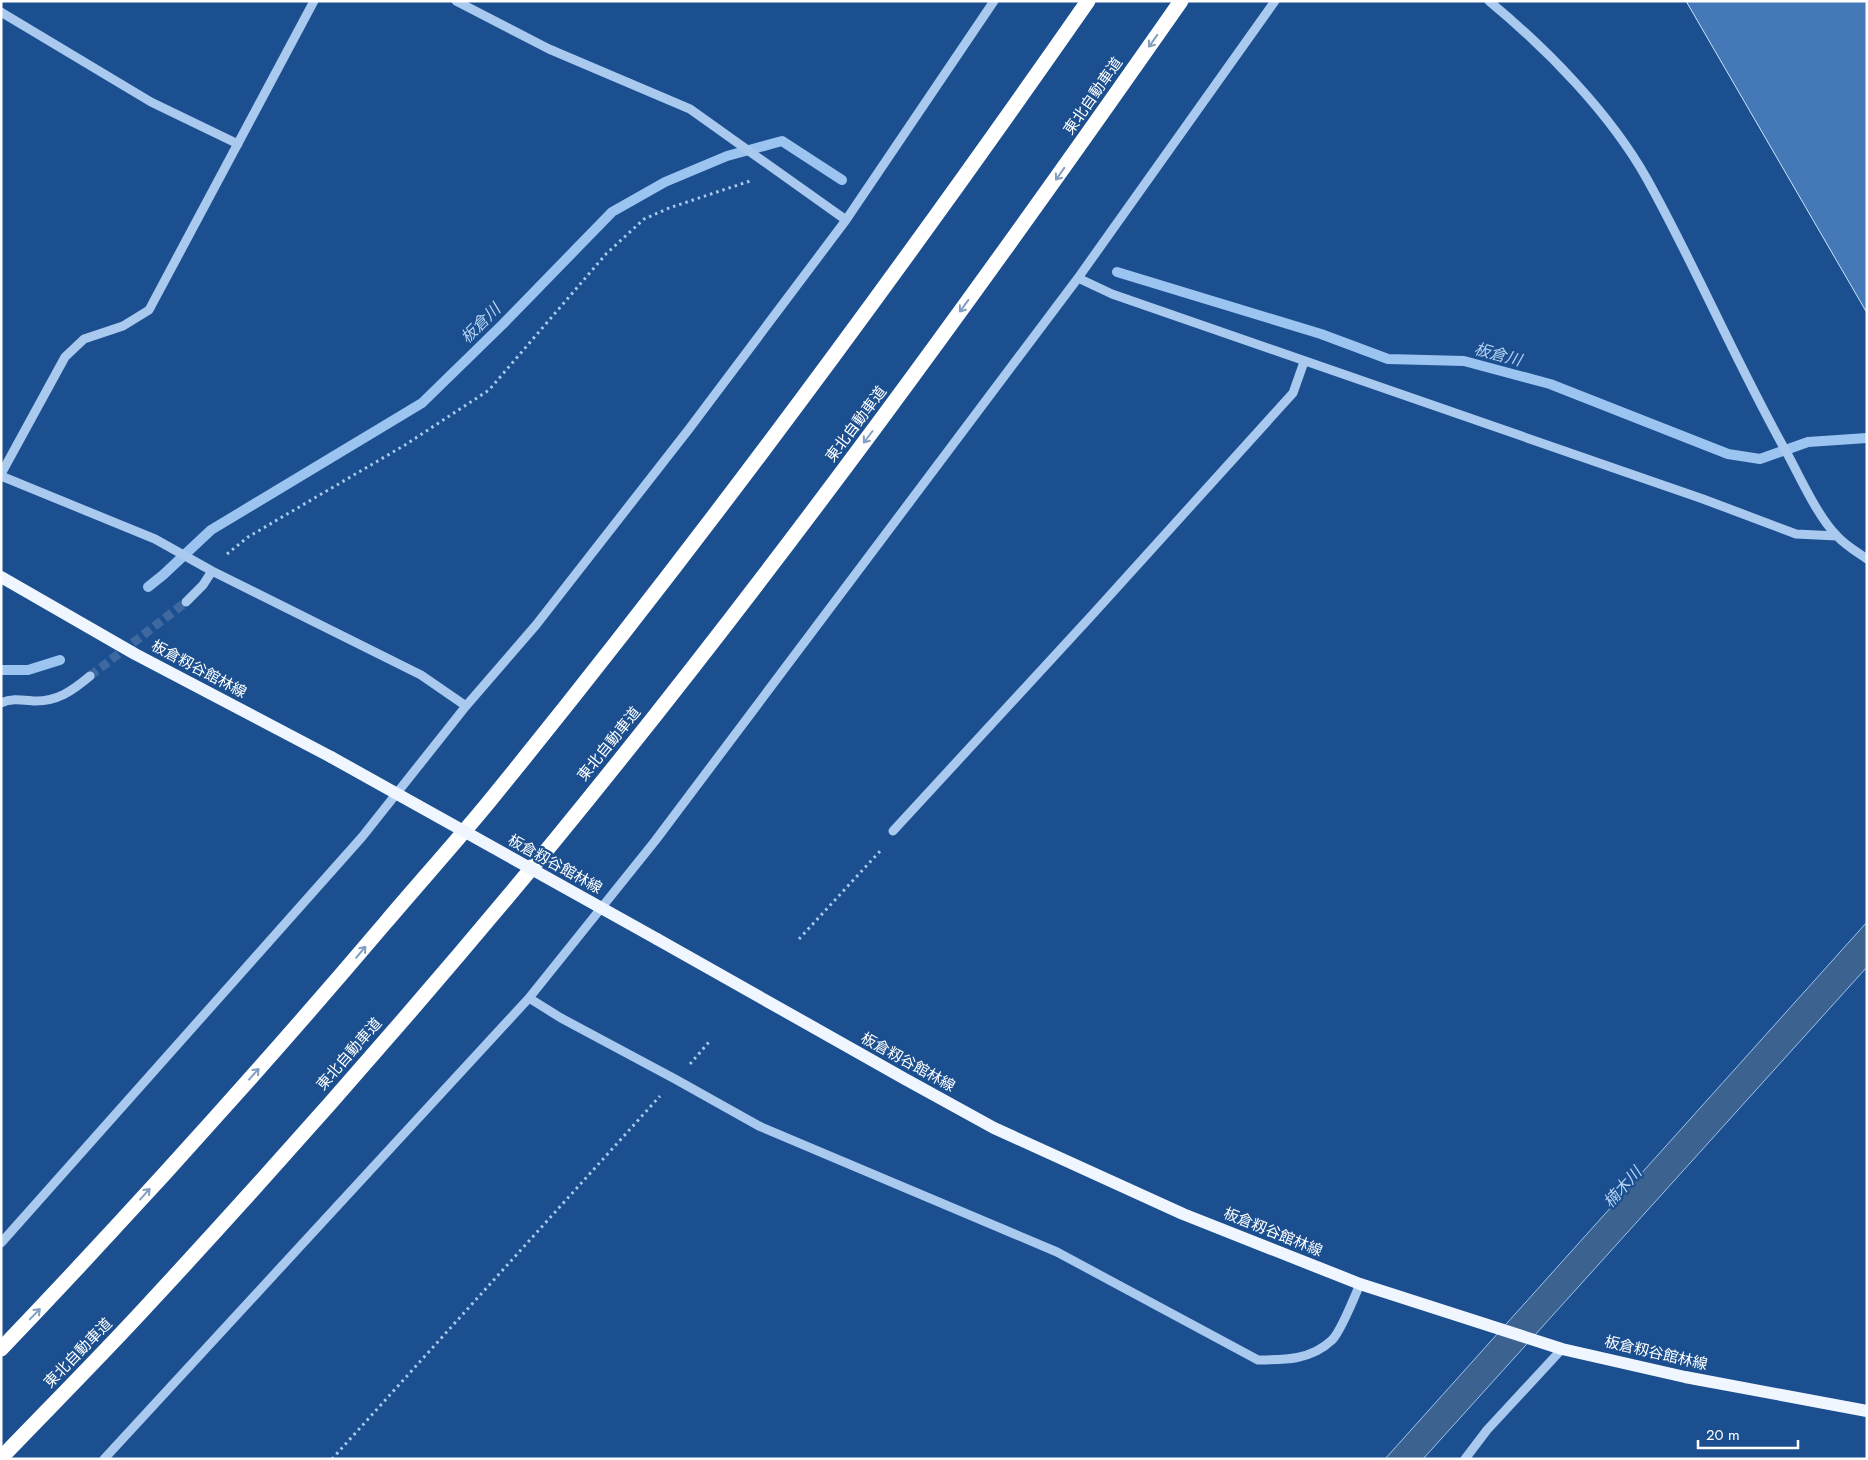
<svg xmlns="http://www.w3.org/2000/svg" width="1868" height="1460" viewBox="0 0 1868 1460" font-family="Jost,'Noto Sans JP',sans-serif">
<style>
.water{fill:#3c6290;stroke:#9cc4f0}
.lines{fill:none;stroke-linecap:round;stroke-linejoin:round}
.stream{stroke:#9cc4f0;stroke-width:10}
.building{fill:#4478b7;stroke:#cfe3fa}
.minor-tunnel{stroke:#3d69a0;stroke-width:9;stroke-dasharray:9 4.5;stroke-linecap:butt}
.path{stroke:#a9c9ee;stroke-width:3;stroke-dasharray:2.5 4;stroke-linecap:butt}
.minor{stroke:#a9c9ee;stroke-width:9}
.major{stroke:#f0f6ff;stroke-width:12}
.highway{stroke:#fff;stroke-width:15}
.major-bridge{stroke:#f0f6ff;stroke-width:12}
.oneway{stroke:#829ec1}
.labels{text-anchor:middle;stroke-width:4.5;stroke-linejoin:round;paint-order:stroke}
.street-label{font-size:15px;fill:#fff;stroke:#1b4f8f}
.water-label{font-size:16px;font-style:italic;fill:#b5d3f5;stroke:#1b4f8f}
</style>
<rect width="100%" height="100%" fill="#1b4f8f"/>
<path class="water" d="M1867 922V967L1423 1459H1385Z"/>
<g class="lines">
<path class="stream" d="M1117 272 1321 334 1388 359 1464 361 1550 384 1728 454 1760 459 1808 442 1867 438
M148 587 163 575 211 530 422 403 503 324 612 212 665 182 727 156 782 141 842 180
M1 670H28L60 660"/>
</g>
<path class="building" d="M1686 1H1867V313Z"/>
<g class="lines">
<path class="minor-tunnel" d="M90 676 186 602"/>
<path class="path" d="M227 554 248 537 405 445 489 390 606 254 644 219 669 208 753 180
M799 939 882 849
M690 1064 709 1042
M332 1459 660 1096"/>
<path class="minor" d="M456 1 549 49 690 109 846 220
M1489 1C1547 49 1610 113 1647 179 1697 269 1737 365 1788 455 1801 479 1818 517 1837 536 1845 545 1857 552 1867 559
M1 12 151 102 238 144
M1078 278 1112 294 1703 499 1796 534 1837 536
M1 474 65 357 84 339 123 326 149 310 314 1
M1 476 155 539 212 571 421 675 466 706
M186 602 203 585 212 571
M1 703C11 698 22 700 33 701 57 702 72 691 90 676
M893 831 1093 614 1293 393 1304 362
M529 998 561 1018 675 1079 759 1126 1057 1252 1258 1360C1285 1360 1311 1360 1332 1340 1340 1333 1355 1296 1360 1284
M1 1243 362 837 466 706 536 625 689 429 846 220 994 1
M104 1459 529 998 655 841 1078 278 1275 1
M1465 1459 1487 1430 1562 1349"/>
<path class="major" d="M1 577 135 654 331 757
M657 939 905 1079 994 1128 1183 1214 1360 1284 1562 1349 1685 1377 1867 1411"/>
<path class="highway" d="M1 1349C134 1210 262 1068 386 922 420 882 455 843 488 803 699 544 897 275 1088 1
M1 1458C49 1408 98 1359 145 1308 286 1156 423 1000 555 840 776 570 981 287 1181 1"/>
<path class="major-bridge" d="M331 757 657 939"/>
</g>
<defs><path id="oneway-shaft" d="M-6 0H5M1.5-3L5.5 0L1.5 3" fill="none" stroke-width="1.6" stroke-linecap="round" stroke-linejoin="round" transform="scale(1.25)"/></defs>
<g class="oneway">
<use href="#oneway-shaft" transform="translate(1153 41) rotate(125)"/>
<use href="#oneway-shaft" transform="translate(1060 174) rotate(125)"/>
<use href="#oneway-shaft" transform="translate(964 306) rotate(126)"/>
<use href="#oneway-shaft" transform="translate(868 437) rotate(127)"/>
<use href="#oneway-shaft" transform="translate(361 952) rotate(-50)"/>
<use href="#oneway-shaft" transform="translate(254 1074) rotate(-48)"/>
<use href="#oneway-shaft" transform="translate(145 1194) rotate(-48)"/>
<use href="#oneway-shaft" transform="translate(35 1314) rotate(-46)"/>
</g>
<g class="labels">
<g class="street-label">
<text transform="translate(1093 96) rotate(-55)" y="5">東北自動車道</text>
<text transform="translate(856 424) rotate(-53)" y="5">東北自動車道</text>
<text transform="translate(199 669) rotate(28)" y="5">板倉籾谷館林線</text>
<text transform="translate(609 744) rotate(-51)" y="5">東北自動車道</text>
<text transform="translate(555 864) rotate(29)" y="5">板倉籾谷館林線</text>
<text transform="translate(349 1054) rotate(-49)" y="5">東北自動車道</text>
<text transform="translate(908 1062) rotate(29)" y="5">板倉籾谷館林線</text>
<text transform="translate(1273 1232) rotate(22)" y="5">板倉籾谷館林線</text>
<text transform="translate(78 1353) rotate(-46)" y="5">東北自動車道</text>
<text transform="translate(1656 1353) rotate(13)" y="5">板倉籾谷館林線</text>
</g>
<g class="water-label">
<text transform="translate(480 323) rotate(-45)" y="6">板倉川</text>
<text transform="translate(1498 354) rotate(15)" y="6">板倉川</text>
<text transform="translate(1622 1187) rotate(-48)" y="6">楠木川</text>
</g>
</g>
<rect width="1868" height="1460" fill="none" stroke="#ffffff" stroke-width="5"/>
<path d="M1698 1440v8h100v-8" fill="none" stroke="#ffffff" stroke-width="2.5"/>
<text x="1706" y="1440" font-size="15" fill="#ffffff" stroke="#1b4f8f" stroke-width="4" paint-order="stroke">20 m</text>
</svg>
